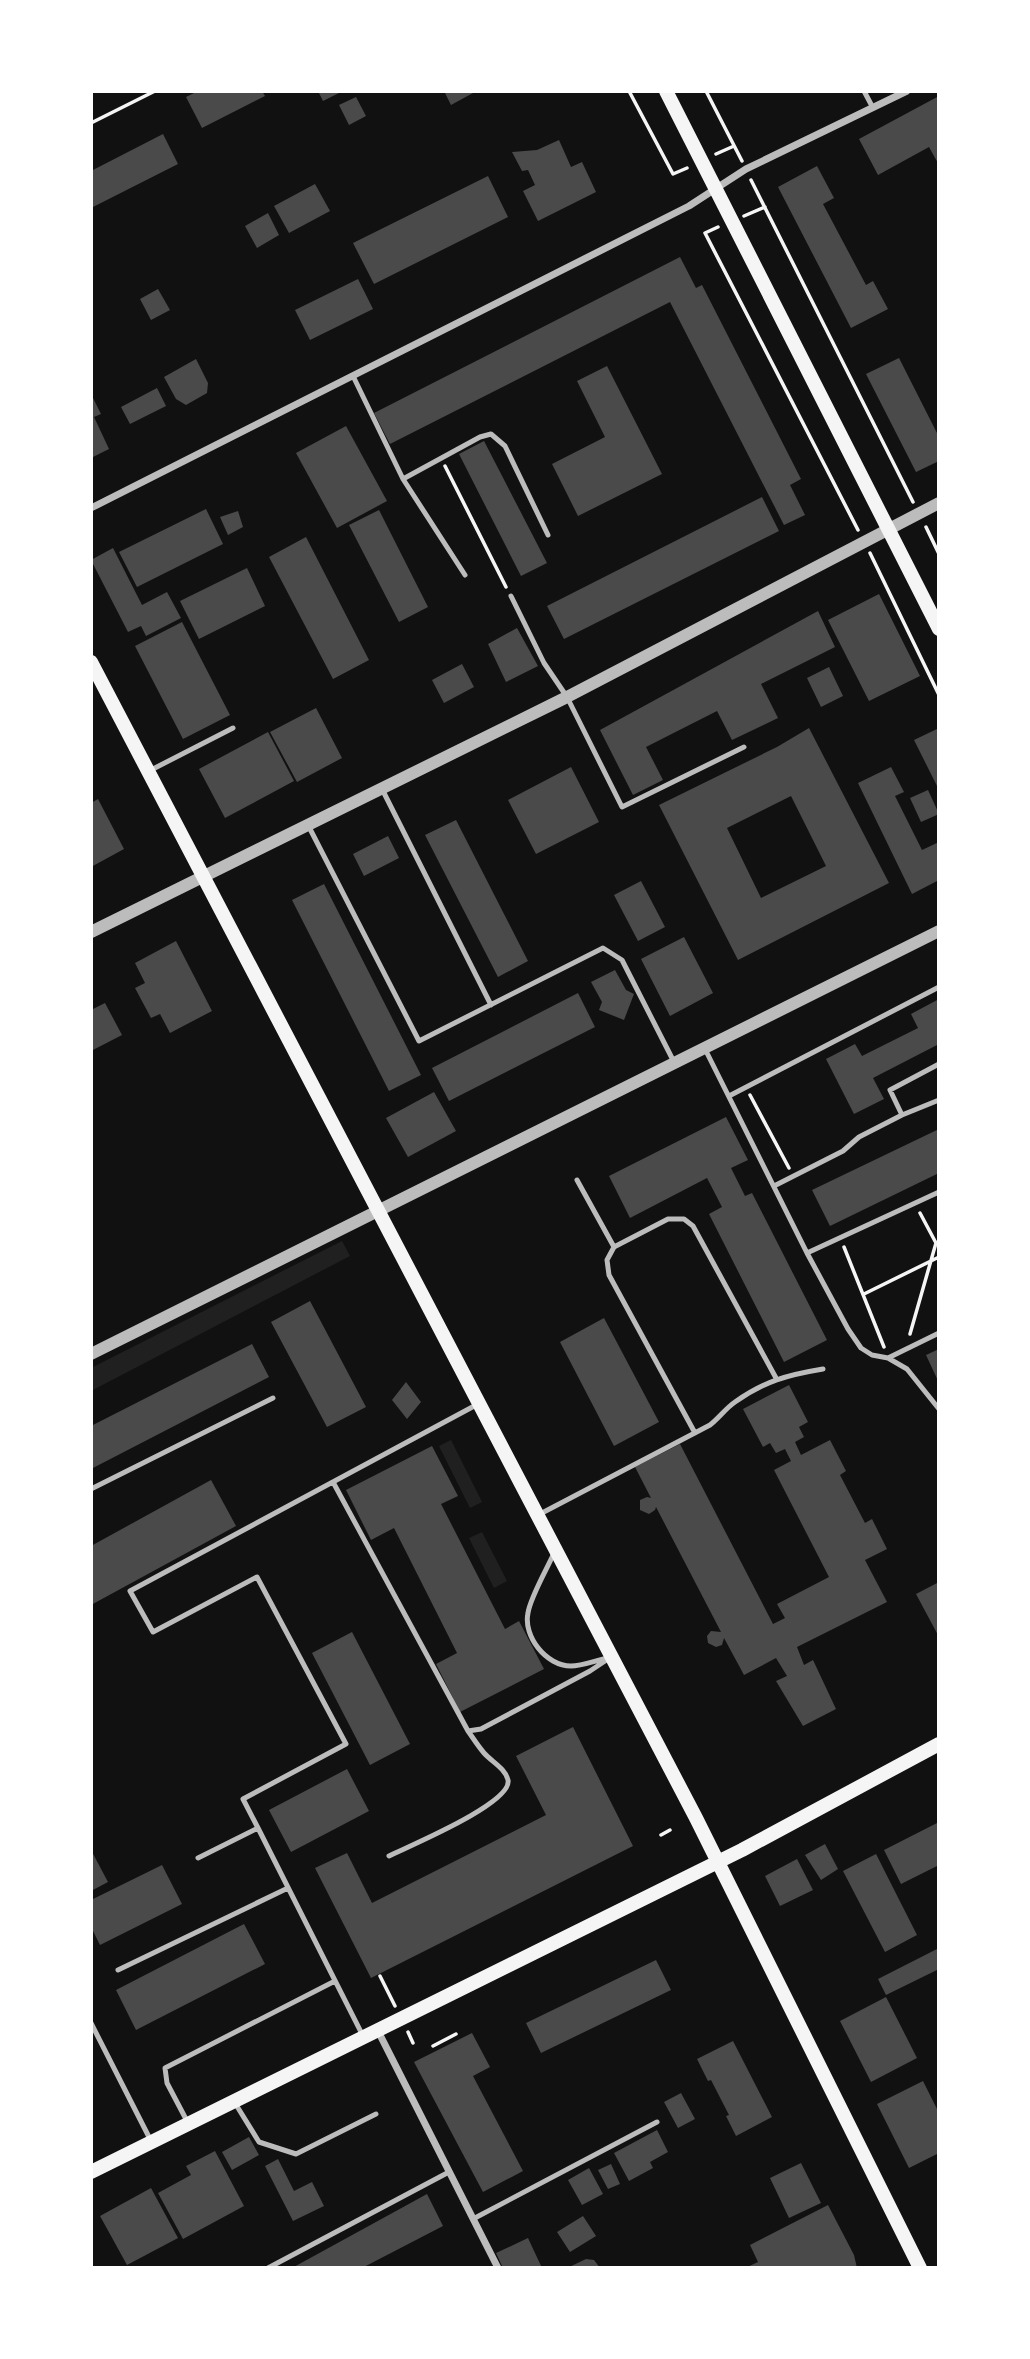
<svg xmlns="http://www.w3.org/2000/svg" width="1030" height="2359" viewBox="0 0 1030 2359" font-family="Lato,sans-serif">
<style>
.green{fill:#202020}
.building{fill:#4a4a4a;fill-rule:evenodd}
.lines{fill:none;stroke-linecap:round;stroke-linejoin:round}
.path{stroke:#f5f5f5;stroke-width:3.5}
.service{stroke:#bcbcbc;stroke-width:5}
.minor{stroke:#bcbcbc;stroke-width:7}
.tertiary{stroke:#bcbcbc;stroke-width:12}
.secondary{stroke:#f5f5f5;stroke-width:14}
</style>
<rect width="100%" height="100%" fill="#111"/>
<path class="green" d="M342 1241 350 1256 91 1391V1368Z
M451 1440 482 1502 470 1508 439 1446Z
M482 1532 507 1581 494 1588 469 1538Z"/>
<path class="building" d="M198 91H262L265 96 202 128 186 97Z
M318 91H343L323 101Z
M444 91H471L473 93 451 105Z
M939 96V165L929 147 878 175 859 139Z
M356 97 366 116 349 125 339 105Z
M163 134 178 164 93 207 91 203V171Z
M559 140 571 167 582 162 596 192 538 221 523 191 535 185 528 170 522 171 512 152 537 150Z
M817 166 834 198 823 204 866 285 873 281 888 309 851 328 778 187Z
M488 176 508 217 374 284 353 243Z
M315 184 330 211 289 233 274 206Z
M268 213 279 235 257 248 245 226Z
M680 257 696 288 702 285 801 479 790 485 805 515 784 525 670 302 390 444 374 413Z
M358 279 373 309 310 340 295 310Z
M158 289 170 310 151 320 140 299Z
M899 358 939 437V461L916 472 866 374Z
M196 359 208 383 207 393 186 405 176 399 164 377Z
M607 366 662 474 578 516 552 464 605 437 577 381Z
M157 388 166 406 130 424 121 407Z
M91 394 101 414 94 417 109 449 91 458Z
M346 426 387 501 337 528 296 453Z
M484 441 547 563 521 576 459 454Z
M762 497 779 531 564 639 547 606Z
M206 509 223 544 137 587 119 552Z
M379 510 428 607 399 622 349 525Z
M238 511 243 527 228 535 220 517Z
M306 537 369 660 333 679 269 557Z
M113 548 142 605 167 592 181 618 146 636 141 626 128 632 91 560Z
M247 568 265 606 199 639 180 601Z
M879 594 920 676 869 701 828 620Z
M818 611 835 647 761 684 778 718 732 740 717 711 646 747 663 780 633 795 600 730Z
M182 622 230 715 183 739 135 646Z
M517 628 538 666 506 682 488 644Z
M462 664 474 687 444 703 432 680Z
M829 667 843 696 821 707 807 678Z
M316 708 342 758 297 782 270 732Z
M809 728 889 883 738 960 659 805 777 747ZM791 796 826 866 761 898 727 828Z
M939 728V790L914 740Z
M268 732 294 781 225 818 199 769Z
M571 767 599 822 536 854 508 800Z
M891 767 904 792 895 796 922 850 939 842V880L912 894 858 783Z
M928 790 939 814 921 822 910 798Z
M98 799 124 849 91 867V803Z
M456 820 528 961 498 977 425 835Z
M388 836 399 858 364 876 353 854Z
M641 881 665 927 638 941 614 895Z
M324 884 421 1075 389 1091 292 900Z
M684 937 713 993 670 1016 641 959Z
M176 941 212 1011 170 1033 160 1014 151 1018 135 988 145 983 135 963Z
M615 970 626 990 634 994 624 1020 599 1010 602 1002 591 982Z
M578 993 595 1027 449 1101 432 1068Z
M939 999V1044L873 1078 884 1099 854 1114 826 1059 855 1044 862 1056 918 1028 911 1014Z
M105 1003 122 1035 91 1051V1010Z
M434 1092 456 1131 408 1157 386 1118Z
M726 1117 748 1160 731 1168 745 1196 752 1193 827 1340 784 1362 709 1214 722 1207 707 1178 630 1218 609 1176Z
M939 1129V1173L830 1226 812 1190Z
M310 1301 366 1407 327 1427 271 1322Z
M604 1318 659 1422 614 1446 560 1342Z
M252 1344 269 1377 91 1469V1426Z
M939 1349V1383L926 1355Z
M406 1382 421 1402 407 1419 392 1400Z
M789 1385 808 1422 799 1427 804 1437 795 1442 801 1455 830 1440 846 1471 840 1475 865 1523 872 1519 887 1549 865 1560 887 1602 797 1647 804 1665 813 1660 836 1709 803 1726 776 1681 787 1676 776 1658 744 1675 724 1638 722 1645 716 1647 708 1643 707 1636 711 1631 721 1632 656 1507 655 1510 649 1514 640 1510V1500L647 1497 651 1498 635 1467 680 1444 773 1624 785 1618 777 1604 829 1577 774 1470 791 1461 785 1449 776 1453 770 1443 763 1447 743 1409Z
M432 1446 458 1496 441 1504 505 1629 519 1621 544 1669 460 1712 436 1664 457 1653 394 1528 371 1540 346 1490Z
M211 1480 236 1526 91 1605V1546Z
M939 1582V1637L916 1594Z
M352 1632 410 1744 370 1765 312 1653Z
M573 1727 633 1846 371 1978 315 1868 347 1853 372 1903 546 1815 516 1756Z
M347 1769 369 1811 291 1852 269 1810Z
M939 1822V1865L901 1884 884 1850Z
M825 1844 838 1869 821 1880 805 1855Z
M91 1850 108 1882 91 1891Z
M876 1854 917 1935 885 1952 843 1871Z
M797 1859 813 1890 780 1906 765 1876Z
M162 1865 182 1904 100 1945 91 1927V1900Z
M244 1924 265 1964 136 2030 116 1990Z
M937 1949 939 1969 886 1995 878 1979Z
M656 1960 671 1990 541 2053 526 2023Z
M886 1997 917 2058 871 2082 840 2021Z
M472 2033 490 2067 473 2076 523 2171 483 2192 414 2062Z
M733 2041 772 2117 736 2136 726 2116 729 2115 711 2080 708 2081 697 2059Z
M923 2081 939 2113V2153L909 2168 877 2104Z
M681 2093 695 2119 678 2128 664 2102Z
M657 2130 668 2152 650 2162 653 2168 629 2181 614 2153Z
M249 2137 259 2155 232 2170 222 2152Z
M215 2151 244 2206 183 2239 158 2193 191 2175 186 2166Z
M278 2159 294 2191 312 2182 324 2206 293 2221 265 2166Z
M801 2163 821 2203 789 2218 770 2178Z
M611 2164 620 2184 608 2189 598 2170Z
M589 2168 603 2194 582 2205 568 2180Z
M151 2188 178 2238 127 2265 100 2216Z
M427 2194 443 2226 362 2268H292Z
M828 2205 854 2255 857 2268H745L758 2262 750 2245Z
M583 2216 596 2236 570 2252 557 2232Z
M528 2238 542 2268H503L496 2253Z
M586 2259 594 2260 600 2268H567Z"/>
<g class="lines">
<path class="path" d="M629 91 673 174 687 168
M706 91 742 161
M91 123 155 91
M716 154 734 146
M751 180 913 502
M744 216 765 207
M718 227 705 233 858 530
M445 466 506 587
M926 527 939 554
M870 553 939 695
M750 1095 789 1168
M844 1247 884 1347
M864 1294 939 1257
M910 1334 936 1243 920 1213
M661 1835 670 1830
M380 1976 395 2006
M408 2032 413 2043
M433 2046 456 2034"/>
<path class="service" d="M864 91 873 108
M353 376 403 479 465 575
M403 479 480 437 491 434 505 446 548 535
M511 596 544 663 567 697 622 807 744 747
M149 771 233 728
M382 789 491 1005
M308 825 419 1041 603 948 622 960 674 1062
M704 1047 807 1253 848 1329 861 1348 872 1355 888 1358 907 1369 939 1409
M729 1096 939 987
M902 1115 890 1090 939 1064
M577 1180 614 1247
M774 1186 843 1151 859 1137 902 1115 939 1100
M807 1253 939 1192
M888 1358 939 1333
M695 1433 609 1275 607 1260 614 1247 668 1219H684L693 1226 776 1378
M333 1482 468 1731 481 1729 590 1671 611 1657
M91 1489 273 1398
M540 1514 710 1425C719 1418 726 1408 735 1402 765 1381 787 1375 823 1369
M554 1553C547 1569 530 1598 528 1613 523 1636 546 1666 571 1666 582 1666 597 1660 608 1658
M258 1828 243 1799 346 1744 257 1577 153 1632 130 1591 478 1404
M389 1856C409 1846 513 1803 508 1780 505 1768 492 1762 484 1753 478 1746 473 1738 468 1731
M198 1858 258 1828 363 2036
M118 1970 288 1888
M91 2023 151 2141
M235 2103 259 2142 296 2154 376 2114
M188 2123 167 2083 165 2068 335 1981
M473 2219 657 2122
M268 2268 449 2172"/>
<path class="minor" d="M91 508 689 206 746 169 907 91
M377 2029 498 2268"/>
<path class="tertiary" d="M91 932 567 697 939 503
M91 1354 939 931"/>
<path class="secondary" d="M666 91 939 629
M91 662 696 1818 920 2268
M91 2172 742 1850 939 1744"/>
</g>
<rect width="1030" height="2359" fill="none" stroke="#ffffff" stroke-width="186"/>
</svg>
